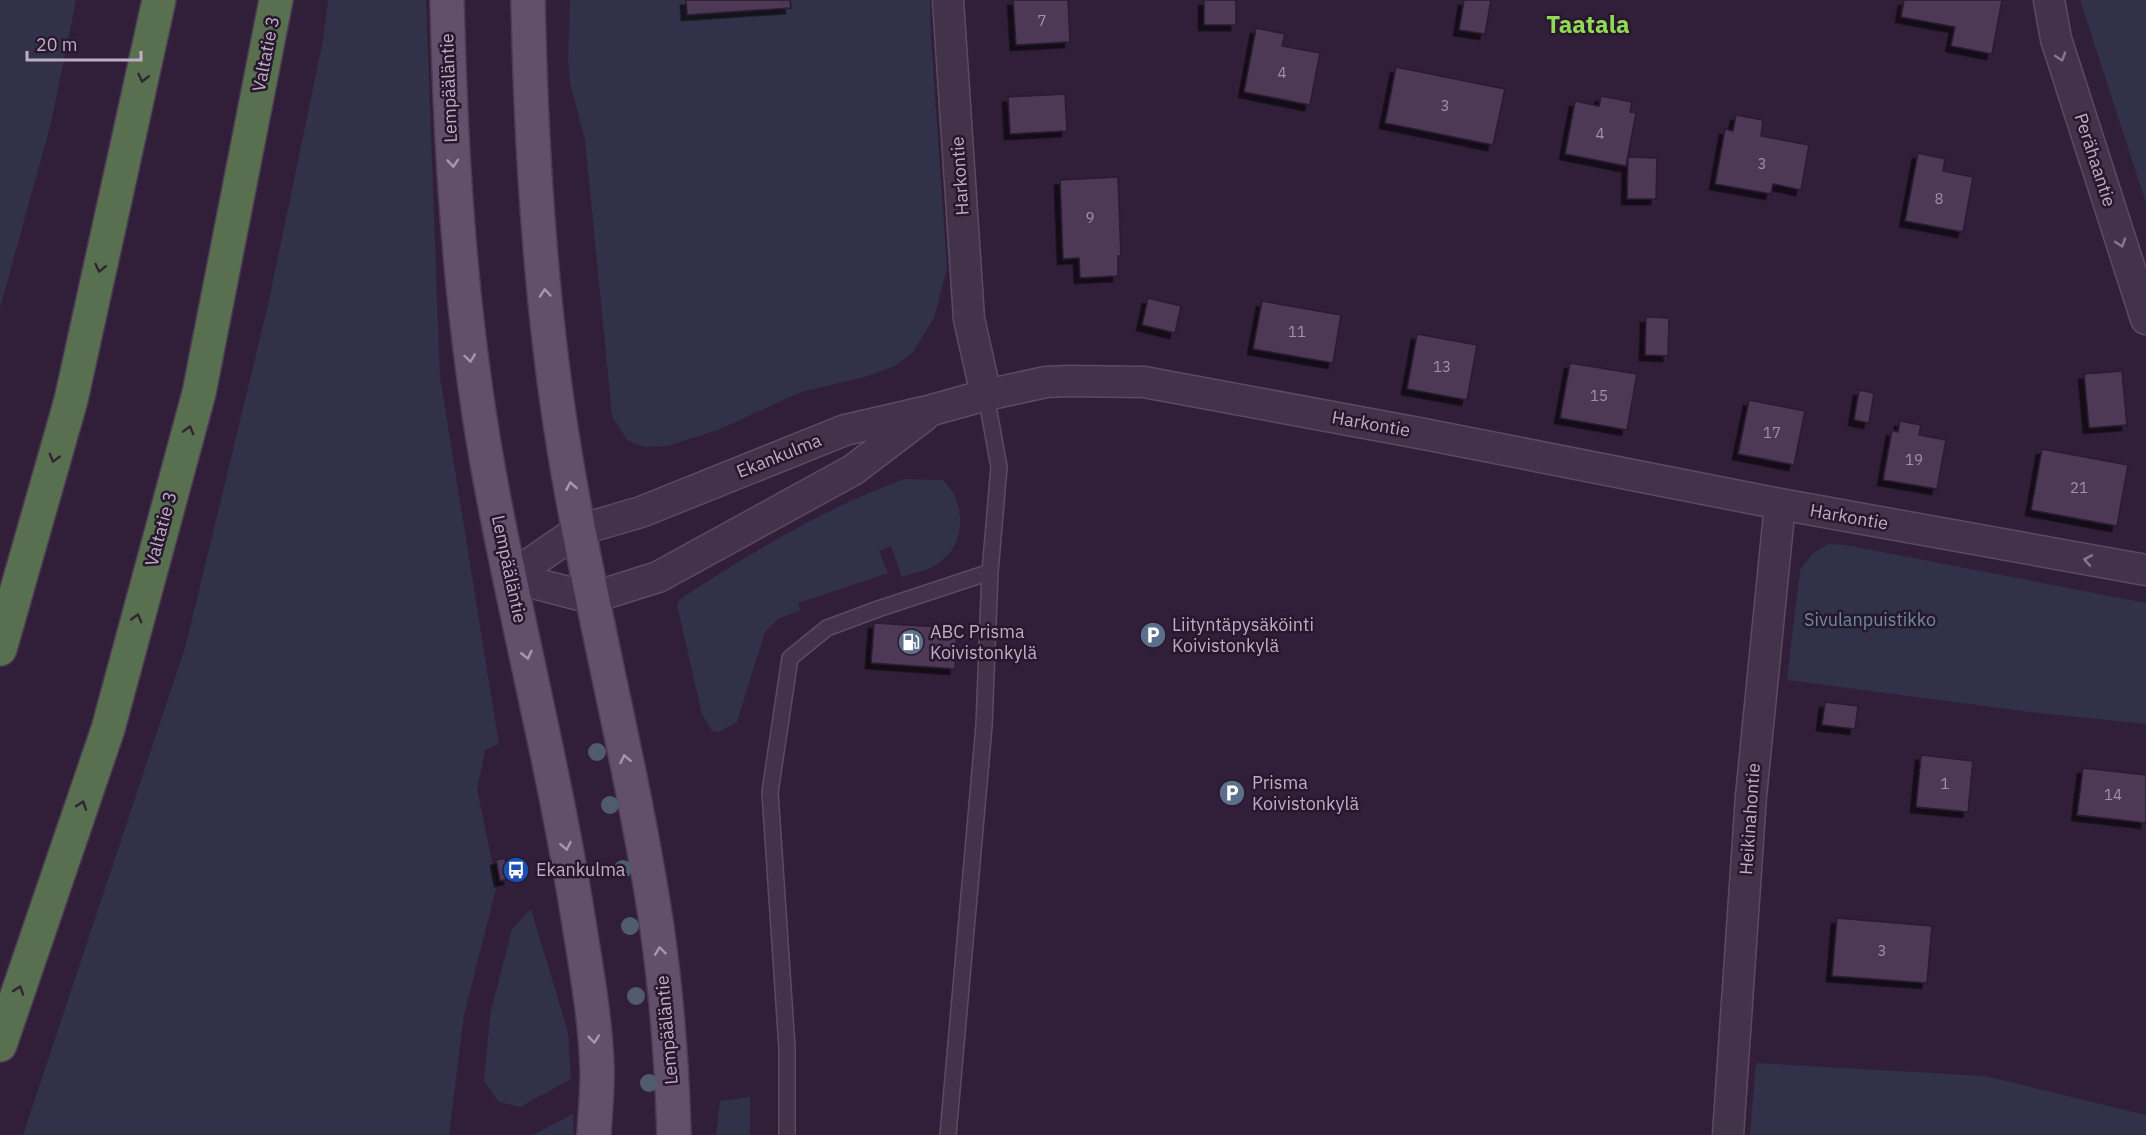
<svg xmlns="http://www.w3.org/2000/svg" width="2146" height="1135" viewBox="0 0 2146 1135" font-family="'IBM Plex Sans',sans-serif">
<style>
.green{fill:#313149}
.building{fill:#4e3857;stroke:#2a1a30;stroke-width:1.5;filter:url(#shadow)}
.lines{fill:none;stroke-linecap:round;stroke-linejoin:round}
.service-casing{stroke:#5b4a61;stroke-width:18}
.minor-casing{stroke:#5b4a61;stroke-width:33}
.primary-casing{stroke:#4c3c53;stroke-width:36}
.motorway-casing{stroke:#4b3a51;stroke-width:36}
.service{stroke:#43334a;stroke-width:15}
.minor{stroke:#43334a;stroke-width:30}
.primary{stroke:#62506a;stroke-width:33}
.motorway{stroke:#58704f;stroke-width:33}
.tree{fill:#515b70}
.oneway{stroke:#87768e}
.oneway2{stroke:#2e2533}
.oneway3{stroke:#a896af}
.labels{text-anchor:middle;stroke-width:5;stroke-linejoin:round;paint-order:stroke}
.number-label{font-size:15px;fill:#a390aa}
.street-label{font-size:18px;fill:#bfadc6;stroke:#27182e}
.park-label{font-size:18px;fill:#6b8c9d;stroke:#27182e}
.poi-label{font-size:18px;fill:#bfadc6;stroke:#27182e;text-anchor:start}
.district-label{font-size:24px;font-weight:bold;fill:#90da54;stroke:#27182e}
</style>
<defs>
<filter id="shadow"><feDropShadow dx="-5.5" dy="5.5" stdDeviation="0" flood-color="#0009"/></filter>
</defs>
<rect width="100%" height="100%" fill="#311f39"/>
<path class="green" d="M0 0H76L51 123 0 308Z
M328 0H426L440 377 499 744 485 750 477 790 497 885 464 1015 449 1135H23L185 648 268 305 323 40Z
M570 0H930L931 37 947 269 934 318 913 352 895 366 864 377 801 392 718 430 667 446 645 447 627 440 612 416 585 140 570 83 568 59Z
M2080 0H2146V203Z
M904 479 943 480C947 485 954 492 956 499 965 523 960 550 937 564 927 571 913 573 902 577L891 546 879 551 888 573 798 603 800 610 778 619 765 632 737 722 719 732 712 731 702 714 677 605 679 600C750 553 825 508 904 479Z
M1828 544 1846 545 2146 603V724L2030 712 1787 680 1800 570 1812 554Z
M531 909 568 1032 571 1079 520 1107 499 1102 484 1081 490 1015 512 929Z
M1756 1063 1985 1076 2146 1115V1135H1750Z
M750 1097V1135H716L720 1101Z
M573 1114 574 1135H533Z"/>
<path class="building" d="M686 0H790L791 8 687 15Z
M1013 0H1068L1070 42 1016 45Z
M1204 0H1236V25H1204Z
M1464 0H1491L1485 34 1459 30Z
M1904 0H2002L1992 54 1951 46 1955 27 1901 17Z
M1256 28 1285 34 1282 46 1320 53 1310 105 1244 92Z
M1396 67 1505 89 1493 145 1385 123Z
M1065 94 1067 131 1010 134 1008 97Z
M1601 96 1632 102 1630 112 1636 113 1626 166 1565 154 1575 101 1599 106Z
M1736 115 1763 120 1761 136 1809 145 1801 190 1773 184 1771 194 1715 184 1725 129 1733 131Z
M1918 153 1945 159 1943 171 1973 177 1963 232 1905 221Z
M1628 157 1657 158 1656 199H1627Z
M1118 177 1121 256H1118V276L1080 278 1079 258 1063 259 1060 180Z
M1148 298 1181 306 1175 333 1142 325Z
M1262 301 1341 315 1333 363 1253 349Z
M1646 317 1669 318 1668 356 1645 355Z
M1417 334 1477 345 1467 400 1407 389Z
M1570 363 1637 374 1627 430 1560 418Z
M2122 371 2127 425 2089 428 2084 374Z
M1859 390 1874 393 1869 423 1854 420Z
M1749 400 1805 411 1794 465 1738 454Z
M1900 421 1921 425 1919 435 1946 440 1937 489 1883 480 1892 430 1898 432Z
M2042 449 2128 465 2117 526 2031 510Z
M874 623 957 628 955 669 871 663Z
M1825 702 1858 706 1855 729 1822 725Z
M1921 755 1973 761 1968 812 1916 807Z
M2083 768 2146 775V823L2077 815Z
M505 858 509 879 500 881 496 860Z
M1837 918 1932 926 1927 983 1832 976Z"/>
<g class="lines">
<defs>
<path id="service" d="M787 1135V1048L770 792 790 658 827 628 878 609 990 572
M948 1135 984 726 990 572 999 467 986 395"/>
<path id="minor" d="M948 0 969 319 986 395
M2049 0 2056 39 2146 319
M510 577 579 530 641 512 845 430 932 410 986 395 1046 382 1069 381 1144 382 1424 434 1780 504 2146 570
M510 577 591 598 658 577 853 470 924 416
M1728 1135 1751 796 1780 504"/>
<path id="primary" d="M447 0C451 170 462 338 495 505 521 640 555 775 577 911 585 962 595 1014 597 1066 598 1089 595 1112 594 1135
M528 0C531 149 540 300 564 448 590 609 633 767 657 928 667 997 672 1066 674 1135"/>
<path id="motorway" d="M0 649 71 400 159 0
M0 1045 108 729 199 393 276 0"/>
</defs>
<use href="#service" class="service-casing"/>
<use href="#minor" class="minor-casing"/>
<use href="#primary" class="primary-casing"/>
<use href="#motorway" class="motorway-casing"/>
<use href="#service" class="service"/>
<use href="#minor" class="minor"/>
<use href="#primary" class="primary"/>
<use href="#motorway" class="motorway"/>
</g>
<g class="tree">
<circle cx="597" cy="752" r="9"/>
<circle cx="610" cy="805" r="9"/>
<circle cx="623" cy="869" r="9"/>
<circle cx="630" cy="926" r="9"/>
<circle cx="636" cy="996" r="9"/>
<circle cx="649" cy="1083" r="9"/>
</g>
<defs><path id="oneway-chevron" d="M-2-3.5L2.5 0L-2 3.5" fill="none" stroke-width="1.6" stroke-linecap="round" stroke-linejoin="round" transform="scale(1.5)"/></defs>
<g class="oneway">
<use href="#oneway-chevron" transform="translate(2061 57) rotate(72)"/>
<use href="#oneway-chevron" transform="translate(2121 243) rotate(72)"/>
<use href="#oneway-chevron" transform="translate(2088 560) rotate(-170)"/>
</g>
<g class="oneway2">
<use href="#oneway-chevron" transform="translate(143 78) rotate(103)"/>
<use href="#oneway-chevron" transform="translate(100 268) rotate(103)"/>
<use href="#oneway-chevron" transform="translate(189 430) rotate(-75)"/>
<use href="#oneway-chevron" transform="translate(54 458) rotate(106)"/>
<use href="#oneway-chevron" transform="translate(137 618) rotate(-75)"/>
<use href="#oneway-chevron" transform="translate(82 805) rotate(-71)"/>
<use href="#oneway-chevron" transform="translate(19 990) rotate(-71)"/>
</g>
<g class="oneway3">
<use href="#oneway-chevron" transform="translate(453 163) rotate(86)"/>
<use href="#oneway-chevron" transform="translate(545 293) rotate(-95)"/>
<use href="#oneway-chevron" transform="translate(470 358) rotate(82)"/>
<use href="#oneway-chevron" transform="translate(571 486) rotate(-100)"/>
<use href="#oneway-chevron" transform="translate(527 655) rotate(77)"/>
<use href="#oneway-chevron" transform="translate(625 759) rotate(-102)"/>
<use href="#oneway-chevron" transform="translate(566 846) rotate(79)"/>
<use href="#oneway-chevron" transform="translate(660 951) rotate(-97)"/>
<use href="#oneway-chevron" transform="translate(594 1039) rotate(84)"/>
</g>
<defs>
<symbol id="parking-disc" viewBox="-11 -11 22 22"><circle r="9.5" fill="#5c6f8a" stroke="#27182e"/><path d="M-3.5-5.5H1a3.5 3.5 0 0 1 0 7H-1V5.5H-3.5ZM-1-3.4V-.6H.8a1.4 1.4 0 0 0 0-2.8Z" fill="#fff"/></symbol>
<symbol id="fuel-disc" viewBox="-11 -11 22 22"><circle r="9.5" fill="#5c6f8a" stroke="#27182e"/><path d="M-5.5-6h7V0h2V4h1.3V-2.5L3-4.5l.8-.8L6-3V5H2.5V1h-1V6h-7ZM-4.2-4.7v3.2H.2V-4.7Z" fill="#fff"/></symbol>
<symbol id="bus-disc" viewBox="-11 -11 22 22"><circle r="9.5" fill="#1a4fb4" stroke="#27182e"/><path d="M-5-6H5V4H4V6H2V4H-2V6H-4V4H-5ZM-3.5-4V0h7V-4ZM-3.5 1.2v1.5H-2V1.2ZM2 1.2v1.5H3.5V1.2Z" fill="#fff"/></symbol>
</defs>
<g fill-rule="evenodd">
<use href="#parking-disc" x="1138" y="620" width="30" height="30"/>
<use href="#fuel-disc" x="896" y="627" width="30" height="30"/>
<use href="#parking-disc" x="1217" y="778" width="30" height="30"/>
<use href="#bus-disc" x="501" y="855" width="30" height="30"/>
</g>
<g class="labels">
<g class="number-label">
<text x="1042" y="26">7</text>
<text x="1282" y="78">4</text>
<text x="1445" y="111">3</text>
<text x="1600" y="139">4</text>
<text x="1762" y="169">3</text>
<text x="1939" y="204">8</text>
<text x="1090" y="223">9</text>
<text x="1297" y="337">11</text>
<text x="1442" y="372">13</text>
<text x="1599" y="401">15</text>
<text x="1772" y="438">17</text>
<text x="1914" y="465">19</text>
<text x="2079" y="493">21</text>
<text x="1945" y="789">1</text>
<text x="2113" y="800">14</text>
<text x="1882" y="956">3</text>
</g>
<g class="street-label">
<text transform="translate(266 54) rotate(-79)" y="6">Valtatie 3</text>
<text transform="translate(449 88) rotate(-92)" y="6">Lempääläntie</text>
<text transform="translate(2095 160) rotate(72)" y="6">Perähaantie</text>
<text transform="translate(960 176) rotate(-94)" y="6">Harkontie</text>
<text transform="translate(1371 424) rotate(10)" y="6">Harkontie</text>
<text transform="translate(779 456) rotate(-22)" y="6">Ekankulma</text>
<text transform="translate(1849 517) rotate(10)" y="6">Harkontie</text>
<text transform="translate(161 529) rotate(-75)" y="6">Valtatie 3</text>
<text transform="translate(509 569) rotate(78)" y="6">Lempääläntie</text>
<text transform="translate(1750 819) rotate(-86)" y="6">Heikinahontie</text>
<text transform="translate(667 1030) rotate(-95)" y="6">Lempääläntie</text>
</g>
<g class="park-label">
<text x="1870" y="626">Sivulanpuistikko</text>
</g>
<g class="poi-label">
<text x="1172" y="631">Liityntäpysäköinti<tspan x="1172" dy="21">Koivistonkylä</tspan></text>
<text x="930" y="638">ABC Prisma<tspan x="930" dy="21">Koivistonkylä</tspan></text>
<text x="1252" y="789">Prisma<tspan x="1252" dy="21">Koivistonkylä</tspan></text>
<text x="536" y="876">Ekankulma</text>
</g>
<g class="district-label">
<text x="1588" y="33">Taatala</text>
</g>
</g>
<path d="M27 51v9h114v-9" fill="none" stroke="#bfadc6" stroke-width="3"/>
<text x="36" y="51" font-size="18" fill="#bfadc6" stroke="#27182e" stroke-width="4.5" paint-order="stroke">20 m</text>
</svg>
